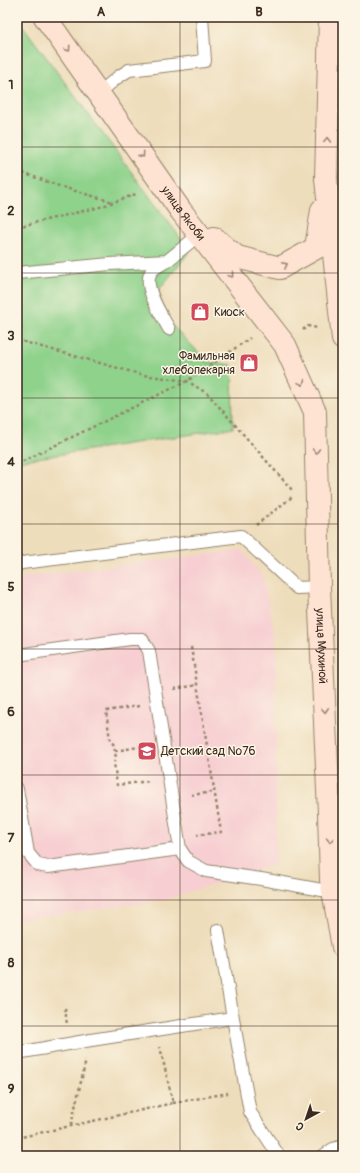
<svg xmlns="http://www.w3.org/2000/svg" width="360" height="1173" viewBox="0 0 360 1173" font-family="Pangolin,sans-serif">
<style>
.built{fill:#f7cfd2}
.green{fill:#8ed28b;stroke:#647e54}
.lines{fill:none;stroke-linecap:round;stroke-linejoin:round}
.lane-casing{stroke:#94846c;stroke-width:14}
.secondary-casing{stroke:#94846c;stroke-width:24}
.path{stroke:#94846c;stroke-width:2.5;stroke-dasharray:3 3;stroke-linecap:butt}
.lane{stroke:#fff;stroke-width:12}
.secondary{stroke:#fee3d2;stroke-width:22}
.oneway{stroke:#9c8678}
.grid{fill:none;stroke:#3b2a1e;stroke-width:1;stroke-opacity:0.55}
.labels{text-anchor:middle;stroke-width:3;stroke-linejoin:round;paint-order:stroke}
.street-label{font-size:12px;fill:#3b2a1e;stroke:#fcf5e5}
.poi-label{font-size:12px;fill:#3b2a1e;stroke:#fcf5e5;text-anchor:start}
.neatline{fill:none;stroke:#3b2a1e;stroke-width:1.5}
.grid-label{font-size:13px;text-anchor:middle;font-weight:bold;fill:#3b2a1e}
</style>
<rect width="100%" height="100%" fill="#fcf5e5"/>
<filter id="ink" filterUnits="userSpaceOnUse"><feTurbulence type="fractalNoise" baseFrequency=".025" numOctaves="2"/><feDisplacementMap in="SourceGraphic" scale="8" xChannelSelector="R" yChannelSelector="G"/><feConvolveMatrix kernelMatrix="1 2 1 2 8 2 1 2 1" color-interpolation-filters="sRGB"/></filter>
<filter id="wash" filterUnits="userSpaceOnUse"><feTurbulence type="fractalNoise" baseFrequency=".012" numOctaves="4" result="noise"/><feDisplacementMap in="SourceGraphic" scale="16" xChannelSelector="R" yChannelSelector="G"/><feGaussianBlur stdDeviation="0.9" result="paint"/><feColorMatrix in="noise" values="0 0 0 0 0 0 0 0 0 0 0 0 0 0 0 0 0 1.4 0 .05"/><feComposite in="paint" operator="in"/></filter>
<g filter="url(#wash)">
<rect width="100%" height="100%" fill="#edb"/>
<path class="built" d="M242 550 263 577 276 639V864L164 900 17 920V578Z"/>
<path class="green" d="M17 18 190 251 149 302 208 362 232 365 233 428 17 461Z"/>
</g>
<g filter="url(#ink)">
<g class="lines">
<defs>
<path id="lane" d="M328 74 343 75
M99 93 118 77 129 70 205 61 202 17
M167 261C162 264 154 268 151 272 142 286 162 316 169 329
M17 273 110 264 167 261 200 234
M17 565 22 563 241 536 297 588 319 587
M17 655 130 639H142L149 651 180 849 188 861 206 871 261 879 333 892
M17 789 28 853 38 865 48 867 180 849
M218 930 233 1018
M17 1053 91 1040 233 1018 250 1112 279 1156
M323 1156 333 1149 343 1146"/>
<g id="secondary">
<path id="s1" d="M45 17 181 211 285 345 315 412 319 587 329 813 331 880 343 947"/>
<path d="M330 17 326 179 343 339"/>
<path d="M214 238 237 257 280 268 316 248 322 210"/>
</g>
</defs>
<use href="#lane" class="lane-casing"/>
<use href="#secondary" class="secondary-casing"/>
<path class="path" d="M17 171 62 187 113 202
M17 227 100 207 136 194
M303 330 307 326 318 328
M17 340 143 375 187 381 208 394 292 490
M17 464 187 381 250 338
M256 525 292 497
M191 647 221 832 197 835
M174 689 197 685
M139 706 106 711 110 740 114 745 116 758 114 763 117 785 150 781
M115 751 144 746
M191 795 214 792
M65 1008 67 1025
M173 1103 228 1093
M71 1125 86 1060
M17 1138 173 1103 160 1047"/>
<use href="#lane" class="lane"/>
<use href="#secondary" class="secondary"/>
</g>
<defs><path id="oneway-chevron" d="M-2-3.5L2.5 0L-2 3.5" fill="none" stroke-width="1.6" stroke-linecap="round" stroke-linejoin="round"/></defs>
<g class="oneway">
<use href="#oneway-chevron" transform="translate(68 49) rotate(55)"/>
<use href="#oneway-chevron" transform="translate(327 140) rotate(-89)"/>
<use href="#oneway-chevron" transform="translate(142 155) rotate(55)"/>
<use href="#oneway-chevron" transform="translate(285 265) rotate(-27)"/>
<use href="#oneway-chevron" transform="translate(231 275) rotate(52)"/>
<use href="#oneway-chevron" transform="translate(302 383) rotate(66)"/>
<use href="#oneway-chevron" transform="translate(316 451) rotate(89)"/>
<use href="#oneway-chevron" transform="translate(325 710) rotate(87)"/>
<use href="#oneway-chevron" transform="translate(330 840) rotate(89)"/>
</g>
</g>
<path class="grid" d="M180 17V1156M17 147H343M17 273H343M17 398H343M17 524H343M17 649H343M17 775H343M17 900H343M17 1026H343"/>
<defs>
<symbol id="shop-square" viewBox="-11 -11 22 22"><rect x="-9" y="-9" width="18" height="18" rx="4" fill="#d1495b" stroke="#fcf5e5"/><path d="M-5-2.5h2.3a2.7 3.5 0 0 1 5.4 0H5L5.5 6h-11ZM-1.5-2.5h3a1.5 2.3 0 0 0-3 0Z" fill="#fff"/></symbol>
<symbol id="school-square" viewBox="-11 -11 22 22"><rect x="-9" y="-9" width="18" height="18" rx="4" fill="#d1495b" stroke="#fcf5e5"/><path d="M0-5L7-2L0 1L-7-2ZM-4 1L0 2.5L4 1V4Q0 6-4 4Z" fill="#fff"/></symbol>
</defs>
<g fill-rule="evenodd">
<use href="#shop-square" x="189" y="301" width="22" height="22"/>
<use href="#shop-square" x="238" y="352" width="22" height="22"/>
<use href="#school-square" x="136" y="740" width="22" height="22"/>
</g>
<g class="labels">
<g class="street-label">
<text dy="4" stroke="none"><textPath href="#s1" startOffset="240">улица Якоби</textPath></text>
<text dy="4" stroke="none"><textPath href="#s1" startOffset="714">улица Мухиной</textPath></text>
</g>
<g class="poi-label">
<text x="214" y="316">Киоск</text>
<text x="235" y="360" text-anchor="end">Фамильная<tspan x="235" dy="14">хлебопекарня</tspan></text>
<text x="161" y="755">Детский сад №76</text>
</g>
</g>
<rect width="360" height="1173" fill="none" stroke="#fcf5e5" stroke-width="44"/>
<g transform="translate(306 1119) rotate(220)" stroke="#fcf5e5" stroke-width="3" paint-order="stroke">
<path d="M0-3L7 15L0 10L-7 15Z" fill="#3b2a1e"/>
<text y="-6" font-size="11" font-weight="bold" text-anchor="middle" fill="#3b2a1e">С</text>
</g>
<rect x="22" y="22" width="316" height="1129" class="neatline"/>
<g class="grid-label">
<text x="101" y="16">A</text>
<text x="259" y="16">B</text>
<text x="11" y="89">1</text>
<text x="11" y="215">2</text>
<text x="11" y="340">3</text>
<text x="11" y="466">4</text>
<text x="11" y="591">5</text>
<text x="11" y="716">6</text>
<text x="11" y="842">7</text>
<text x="11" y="967">8</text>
<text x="11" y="1093">9</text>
</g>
</svg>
